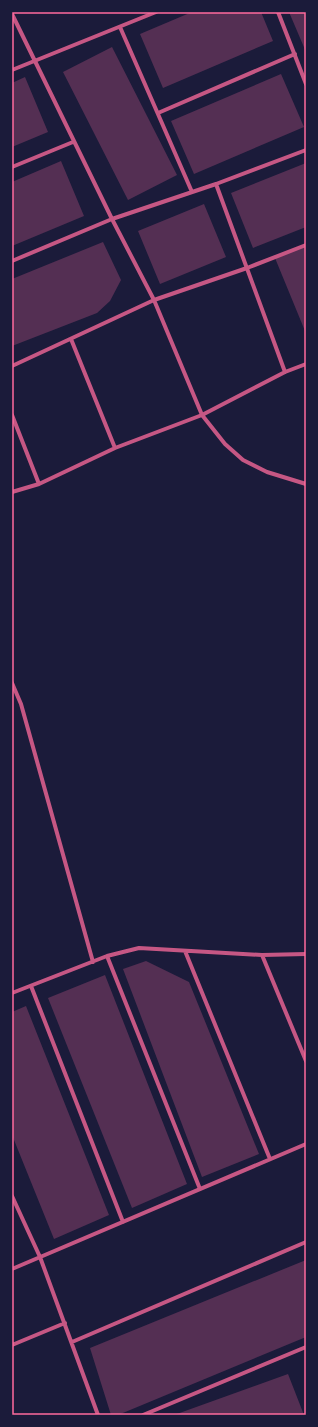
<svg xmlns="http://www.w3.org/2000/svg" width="318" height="1427" viewBox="0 0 318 1427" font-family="Helvetica,sans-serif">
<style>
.building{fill:#542f53}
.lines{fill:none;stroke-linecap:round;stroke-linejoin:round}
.minor{stroke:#c65784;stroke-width:4}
.neatline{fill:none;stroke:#ff6b9d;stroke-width:1.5}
</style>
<rect width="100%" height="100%" fill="#1b1b3a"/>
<path class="building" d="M192 12H261L273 41 163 88 140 34Z
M289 12H306V52Z
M112 47 177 175 128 200 63 72Z
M281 74 304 127 194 174 171 121Z
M25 77 48 132 12 147V83Z
M61 161 84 216 12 246V182Z
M306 163V227L253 248 231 193Z
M204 204 226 257 160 284 138 231Z
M103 242 121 280 110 301 97 313 12 346V279Z
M306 246V330L305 331 275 258Z
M146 961 189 982 259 1154 202 1177 123 969Z
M105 975 187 1184 132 1208 48 998Z
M26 1006 109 1215 54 1239 12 1135V1012Z
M306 1260V1337L118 1415H111L90 1348Z
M288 1374 304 1415H174Z"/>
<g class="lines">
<path class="minor" d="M278 12 306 84
M12 14 112 219 154 300 202 415 225 444 243 460 267 472 306 484
M120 27 192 192
M12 70 156 12
M158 113 295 54
M12 167 73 142
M216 184 285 372
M12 261 112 219 216 184 306 150
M71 339 115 448
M12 366 154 300 247 268 306 245
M12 415 39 484
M12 492 39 484 115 448 202 415 285 372 306 364
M12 683 21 704 93 962
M185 951 270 1159
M262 955 306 1061
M107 956 200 1189
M31 986 123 1222
M12 993 107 956 139 948 262 955 306 954
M12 1196 40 1257 98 1415
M12 1269 306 1144
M72 1342 306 1242
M12 1345 65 1323
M143 1415 306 1347"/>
</g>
<rect width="318" height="1427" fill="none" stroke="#1b1b3a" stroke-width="26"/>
<rect x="13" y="13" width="292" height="1401" class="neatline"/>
</svg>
